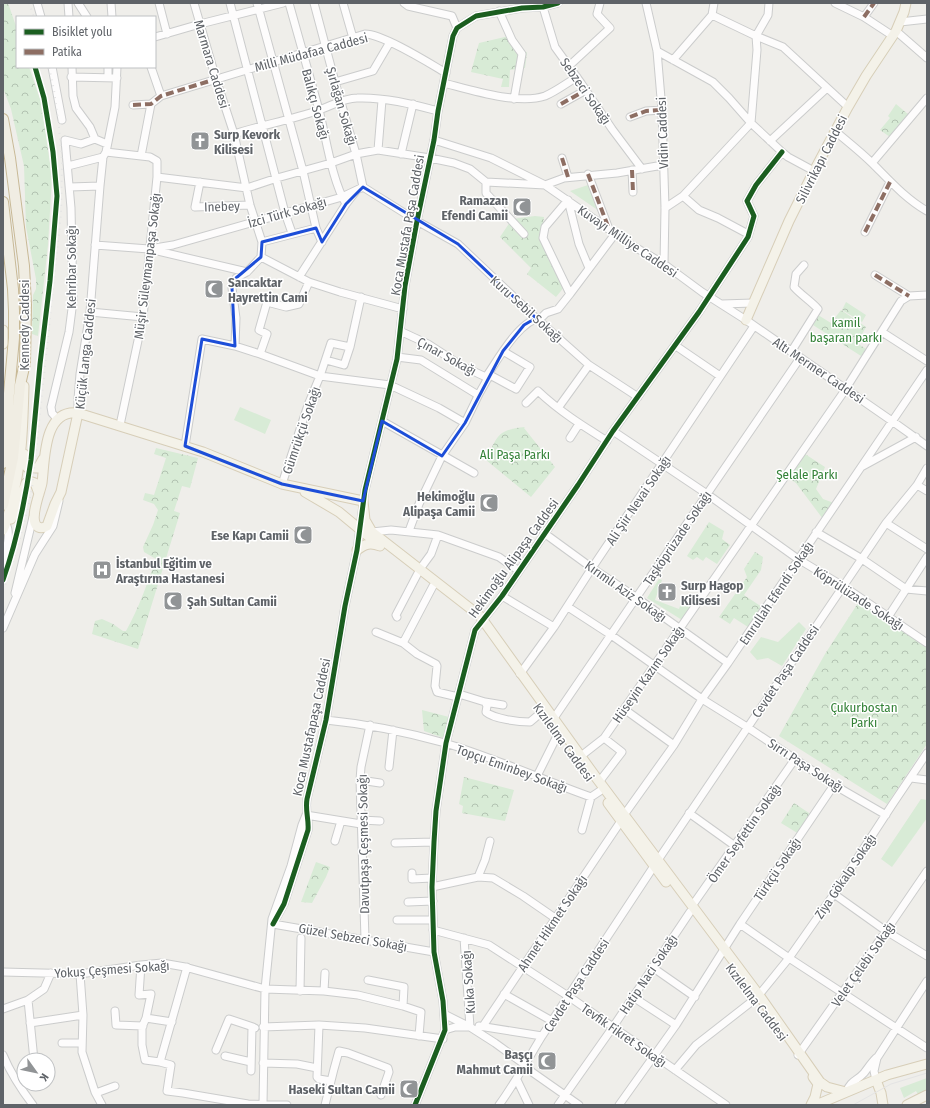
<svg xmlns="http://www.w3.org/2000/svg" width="930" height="1108" viewBox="0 0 930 1108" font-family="'Fira Sans Condensed',sans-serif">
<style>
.green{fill:#d8ebd6}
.forest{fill:url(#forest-crowns)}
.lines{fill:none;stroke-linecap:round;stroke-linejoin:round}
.minor-casing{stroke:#cbcccc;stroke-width:9}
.major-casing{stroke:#d7ceb8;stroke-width:11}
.highway-casing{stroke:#c8b996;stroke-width:12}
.minor{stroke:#fdfcfc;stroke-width:7}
.major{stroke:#f4f2e9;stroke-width:9}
.highway{stroke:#f0ede3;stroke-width:10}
.tram{stroke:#e4e4e4;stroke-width:1}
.rail{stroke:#e4e4e4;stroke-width:2;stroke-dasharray:1 5;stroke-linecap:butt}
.quiet{stroke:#8d6e63;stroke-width:4;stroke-dasharray:8 4;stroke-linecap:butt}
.cycleway-casing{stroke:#fff;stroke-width:8}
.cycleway{stroke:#1b5e20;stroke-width:5}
.marked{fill:none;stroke:#1d4ed8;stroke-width:3;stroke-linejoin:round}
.labels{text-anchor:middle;stroke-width:3;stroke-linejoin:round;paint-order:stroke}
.street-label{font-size:13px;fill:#5f6368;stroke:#fff}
.poi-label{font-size:13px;font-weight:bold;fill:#5f6368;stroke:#fff;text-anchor:start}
.park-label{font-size:13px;fill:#348238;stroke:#fff}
</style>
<defs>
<pattern id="forest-crowns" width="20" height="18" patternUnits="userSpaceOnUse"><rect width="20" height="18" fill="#d8ebd6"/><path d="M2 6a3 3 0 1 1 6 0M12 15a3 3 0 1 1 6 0" fill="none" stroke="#b2c2b1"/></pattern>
</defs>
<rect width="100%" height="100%" fill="#efeeea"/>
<path class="green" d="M591 184 602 213 570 191Z
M240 407 271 420 265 434 234 420Z
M659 579 662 580 655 600 679 609 684 595 694 601 682 620 647 598Z
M799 622 806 629 782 666 768 658 757 660 750 652 761 637 778 642Z
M921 799 927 800V818L892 867 881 859Z
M927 1078V1092L919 1096 916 1091 904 1098 900 1088Z"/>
<path class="forest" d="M3 3H8L17 29V67H29L41 102 52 177 48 245 38 336 32 334 33 295 36 289V279L26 227 24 166 11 109 3 88Z
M509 36 520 54 527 52 525 68 510 70 509 87H501L503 79 471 72 479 43Z
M896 104 909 115 890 137 880 130 890 118 888 116Z
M535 216 544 217 541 237 565 286 556 297 527 274 531 268 500 237 512 219Z
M846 302 866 315 862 322 842 310Z
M841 310 866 327 857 343 866 349 861 356 813 325 818 315 831 323Z
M525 427 524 428 555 467 531 497 486 460C498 436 496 430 525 427Z
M156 448 198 458 190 488 182 486 174 511 180 513 138 649 92 634 95 621 102 619 113 624 123 631H126C139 608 147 584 156 559L144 552 143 547 153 525 158 510 154 504 143 500 145 493 154 495 166 458 154 454Z
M805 454 825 467 816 489 823 499 834 503 823 519 796 483 787 477Z
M709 522 724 531 722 539 730 545 717 564 706 557 703 561 697 557 693 560 687 556Z
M755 552 763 557 761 570 744 595 762 607 748 627 734 618 730 624 719 617 747 577 744 569Z
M860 600 927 647V744L887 804 779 736 825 654Z
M422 710 449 717 444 738 424 731Z
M464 777 514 790 505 821 462 813 463 806 459 804Z
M794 803 812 815 799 834 781 823Z
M316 862 330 867 326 877 312 903 301 902Z"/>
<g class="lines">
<defs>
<path id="minor" d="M37 3 41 17
M68 3 69 17
M78 3 87 17
M111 3 112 17
M159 3 167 34
M194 3 216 79 234 134 250 205 262 242 261 257 309 282 340 292 403 309
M230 3 285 213 292 233
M257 3 303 171 316 228 322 242
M289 3C299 39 309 74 319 110 326 137 332 181 346 204
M314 3 335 82 356 154 363 187
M343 3 353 38
M404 3 408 6 452 16 457 28
M646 3 657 51 662 110 665 208 664 264
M835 3 864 17 893 36
M543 7 555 47 581 83 612 129 642 169
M499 11 512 40 522 54 514 99
M712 15 756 36 783 47 848 107
M864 17 874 3
M900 22 927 19
M896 31 927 58
M155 37 200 24 283 3
M657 51 713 82 729 98 751 123 782 152 788 157 814 171
M673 60 712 15 714 3
M569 66 610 28 597 14 600 3
M52 67 62 120
M72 67 73 96 76 108 90 127 95 139 107 144
M108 67V77
M151 67 161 96
M71 77 117 78
M335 82 373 71 390 42
M444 83C471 90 518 105 545 96 555 92 567 83 577 77
M561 104 586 90
M133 105 151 104 161 96 365 34C383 34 429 63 446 73
M630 117 646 111 662 110
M835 131C848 142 861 152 873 164 890 181 906 199 927 211
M234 134C262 125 291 120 319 110 331 106 344 98 357 98 384 97 412 104 438 111
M434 140 491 158 545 185 633 246 664 264 702 292 746 320 892 421 927 446
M770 141 827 88
M378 150 382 100
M106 152 150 157 157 161V177L247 188 277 178 331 163 356 154 378 150 430 158 454 163 470 169 486 182 545 185 564 178 617 173 663 165
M401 154 413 104
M141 156 151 104
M562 158 568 177
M872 163 927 98
M68 166 103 157
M632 170 633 192
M588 174 609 229
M200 182 195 207 250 205
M486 182V193L524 234
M70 187 100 186
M363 187 417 221 458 244 536 318 589 365 638 397
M683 196 699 210 718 218 748 234
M568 200 545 227 543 238 570 294
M568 200 579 244 589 268
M665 208 683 196 751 123 757 50 756 36 768 15 769 3
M865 232 890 182
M262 242 316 228
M95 245 149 249 247 272
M149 249 173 245 342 197 363 187
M875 275 909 296
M299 277 346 204 356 191
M722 304 753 303
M90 312 143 317
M400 331 428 344 462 366 488 378V374C500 356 520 320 542 317L546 313 558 309 570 294 615 234
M882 332 927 361
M235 346 236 318 232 288 236 278 247 272 261 257
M676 346 720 376
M791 352 818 309C811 301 801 295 794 287L796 274 804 265
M260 354 267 334 259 330 267 302 286 307 299 304 309 282
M397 357 421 360 478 395
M326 360 344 365 350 347 361 297
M488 374 516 389 530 367 503 351
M526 403 538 391C559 411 583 426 607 441
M558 408 589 365
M78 413V399L80 374 90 312 100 186 103 157 106 152 115 107 117 67
M58 420 52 413 51 407 69 332 73 301 71 208 65 140 81 144 95 139
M382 421 474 473
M120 425 143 317 157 177
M613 431 707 494 798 559 843 586 927 643
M570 438 579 424
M185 446 202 339 235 346 260 354 320 376 390 385 439 408 465 423
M863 466 916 437
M282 484 308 405 320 376 331 343 350 347
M917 485 927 491
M886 523 927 549
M409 531 419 504 442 456 465 423 479 394 488 378
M372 532 391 530 438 535 499 557 519 571
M816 532 862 559 906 589 927 591
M544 533 592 568 637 598 728 663
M3 564C5 552 12 535 6 524
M420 569 431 554 438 535
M433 586 403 643 417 654 436 664 437 666 435 686 437 692 458 697
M15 593 33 517
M502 596 554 627
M568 607 611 635 702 699 747 727 834 785 886 815
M397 617 396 615 418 573
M888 617 927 557
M3 628 35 554 53 526 59 501
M376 632 403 643
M520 674 554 627 592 568 754 326
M459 694 485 702 487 706 486 712C494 719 519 722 530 722L543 711
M485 702 503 705
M624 709 674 745
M554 718 800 358
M326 720C367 724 406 732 445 743 495 758 543 780 591 797L600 791
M581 756 604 738 624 709 843 393 901 301 909 296 927 295
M389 767 393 730
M537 776 558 734
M911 778 927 780
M360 780 380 783
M599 782 622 752 604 738
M689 813 735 846
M306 815 361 824
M624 815 674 745 702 699 728 663 927 370
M361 820 380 821
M582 830 591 797
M335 841 341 821
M395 843 434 842
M658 860 886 523 917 485 927 468
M412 873V879L432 878
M478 877 485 860 490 841
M432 887 478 877 493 878 523 896 555 918
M834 894 886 931 927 956
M408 902 433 901
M692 906 795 759
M397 920H433
M273 924 284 904 308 830C309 819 305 811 307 799L326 720 345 606 357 550 365 490 397 359 405 286 417 221 434 140 438 111 453 36 457 28 476 16 522 8 543 7 558 3
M273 924 434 952
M740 924 789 958 927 1048
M433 930 489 945 568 996 726 1105
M464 938 470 1027
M365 939 360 780 361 767 370 725
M141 965 139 995 151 994 146 1018 142 1027V1045L145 1060 160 1062 171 1065 167 1091 183 1093 248 1104 287 1105
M652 967 695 997
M3 972 80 974 141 965 162 963 185 967 265 989 324 991 358 995 403 1006 421 1012 419 1036
M80 974 83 1015 82 1052 95 1092 102 1105
M368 980 404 987 403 1006
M300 991 301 938
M324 991 325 973
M504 994 552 1021
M759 995 789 958 834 894 892 805 927 753
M633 997 676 1025
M28 1000 34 1060
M3 1009 28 1000 44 989 51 973
M115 1011 116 1025 143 1026
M444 1014 470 1027 495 1043 524 1064 532 1072 579 1105
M146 1018 172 1022
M30 1023 83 1015
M319 1025 317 1077 319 1079 331 1081
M479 1026 542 1036
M483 1026 621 821
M263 1027 319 1025 365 1028 443 1039
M445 1030 455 1027H467
M62 1043H82
M216 1050 229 1019 253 1027
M3 1055C11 1074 21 1089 33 1105
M798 1055 886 931 927 871
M225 1056 251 1062
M160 1062 187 967
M263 1063 297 1064 317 1068
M675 1070 696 1045 755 999
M251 1071 252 1027 255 1028
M517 1080 529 1105
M876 1080 874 1071 877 1058 927 981
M846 1092C852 1079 856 1082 864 1073 868 1068 871 1063 876 1058
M96 1093 115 1086
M263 1105 265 989 272 919 291 866 302 825 306 815
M325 1105 334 1069 339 1051 348 1053 388 1068 389 1072 381 1095
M415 1105 445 1030 443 1001 434 952 432 887 434 842 436 811 446 743 475 630 502 596 578 485 613 431 699 312 748 237 754 216 747 201 756 185 782 152
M499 1105C515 1083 528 1059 542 1036L654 866
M558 1105 613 1027 690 912
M619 1105 676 1025 740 924 834 785"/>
<path id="major" d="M746 320 789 221 814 171 848 107 866 76 896 31 904 12 906 3
M3 330V344
M78 413 61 492 55 504 47 526C44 528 39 529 36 525 30 516 40 493 42 483 45 460 43 409 78 413L203 452 282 484 363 501 365 520 372 532 480 616 595 776 759 995 820 1082 827 1087 846 1092
M24 454 26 466 28 468H38L43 459
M305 492 339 512 374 541
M11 519 15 513 26 483 29 481 35 483 39 494
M3 530C7 522 9 512 11 503 22 465 23 426 24 386
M357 550C365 544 370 542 380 546
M608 803 666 882
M876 1080 881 1093 883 1105
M811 1105 815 1097 818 1084 813 1077
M816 1105 887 1075 927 1064
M907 1105 927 1095"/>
<path id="highway" d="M3 119 10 158 24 266 26 305 25 363 20 385 13 458 3 505
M3 202 13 289 14 311V338L10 382 3 463"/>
</defs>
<use href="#minor" class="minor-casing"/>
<use href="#major" class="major-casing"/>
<use href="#highway" class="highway-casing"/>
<use href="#minor" class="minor"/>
<use href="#major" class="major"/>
<use href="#highway" class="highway"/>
<path class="tram" d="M853 1105 891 1084 927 1073"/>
<path class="rail" d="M29 3 34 17
M3 590C16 557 24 524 32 489L61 213 62 163 59 127 54 90 49 67"/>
<path class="quiet" d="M864 17 874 3
M561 104 586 90
M133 105 151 104 161 96 216 79
M630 117 646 111 662 110
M562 158 568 177
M632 170 633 192
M588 174 609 229
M865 232 890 182
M875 275 909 296"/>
<defs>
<path id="cycleway" d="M3 580C17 541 25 501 31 460L40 364 50 281 57 196 53 152 44 98 35 67
M273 924 284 904 308 830C309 819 305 811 307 799L326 720 345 606 357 550 365 490 397 359 405 286 417 221 434 140 438 111 453 36 457 28 476 16 522 8 543 7 558 3
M415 1105 445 1030 443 1001 434 952 432 887 434 842 436 811 446 743 475 630 502 596 578 485 613 431 699 312 748 237 754 216 747 201 756 185 782 152"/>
</defs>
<use href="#cycleway" class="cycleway-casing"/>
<use href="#cycleway" class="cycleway"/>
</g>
<path class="marked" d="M363 187 458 244 536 318 524 325 503 351 465 423 442 456 382 421 363 501 282 484 185 446 202 339 235 346 232 288 236 278 261 257 262 242 316 228 322 242 346 204Z"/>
<defs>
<symbol id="church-square" viewBox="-11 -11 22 22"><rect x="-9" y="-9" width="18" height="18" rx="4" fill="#919496" stroke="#fff"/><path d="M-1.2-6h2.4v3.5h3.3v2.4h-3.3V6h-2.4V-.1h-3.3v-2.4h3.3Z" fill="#fff"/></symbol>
<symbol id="mosque-square" viewBox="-11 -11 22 22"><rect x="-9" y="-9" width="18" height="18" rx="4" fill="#919496" stroke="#fff"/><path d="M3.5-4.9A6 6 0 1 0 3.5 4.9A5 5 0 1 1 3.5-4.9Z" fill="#fff"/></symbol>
<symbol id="hospital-square" viewBox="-11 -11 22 22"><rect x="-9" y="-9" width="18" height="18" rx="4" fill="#919496" stroke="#fff"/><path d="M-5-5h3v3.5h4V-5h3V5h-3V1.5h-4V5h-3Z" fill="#fff"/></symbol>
</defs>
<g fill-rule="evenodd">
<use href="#church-square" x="189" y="130" width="22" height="22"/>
<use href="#mosque-square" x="511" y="196" width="22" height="22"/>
<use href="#mosque-square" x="203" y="278" width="22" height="22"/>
<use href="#mosque-square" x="478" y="492" width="22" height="22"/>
<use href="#mosque-square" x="292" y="524" width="22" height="22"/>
<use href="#hospital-square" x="91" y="559" width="22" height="22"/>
<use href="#church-square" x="656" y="581" width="22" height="22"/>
<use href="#mosque-square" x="162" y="590" width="22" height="22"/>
<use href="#mosque-square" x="536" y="1050" width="22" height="22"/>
<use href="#mosque-square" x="398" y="1078" width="22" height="22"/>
</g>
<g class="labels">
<g class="street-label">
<text transform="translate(311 52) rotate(-15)" y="5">Milli Müdafaa Caddesi</text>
<text transform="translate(212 64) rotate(73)" y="5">Marmara Caddesi</text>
<text transform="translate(586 91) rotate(55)" y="5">Sebzeci Sokağı</text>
<text transform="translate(316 104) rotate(75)" y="5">Balıkçı Sokağı</text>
<text transform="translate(342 106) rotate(74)" y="5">Şırlağan Sokağı</text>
<text transform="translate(662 133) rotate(-92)" y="5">Vidin Caddesi</text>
<text transform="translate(821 159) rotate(-63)" y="5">Silivrikapı Caddesi</text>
<text transform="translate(222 206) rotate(-2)" y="5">Inebey</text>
<text transform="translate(287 212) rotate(-16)" y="5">İzci Türk Sokağı</text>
<text transform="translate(407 225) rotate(-80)" y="5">Koca Mustafa Paşa Caddesi</text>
<text transform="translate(628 241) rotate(34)" y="5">Kuvayı Milliye Caddesi</text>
<text transform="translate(147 266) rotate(-83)" y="5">Müşir Süleymanpaşa Sokağı</text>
<text transform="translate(71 267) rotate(-90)" y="5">Kehribar Sokağı</text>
<text transform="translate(527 309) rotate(42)" y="5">Kuru Sebil Sokağı</text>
<text transform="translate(24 325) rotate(-90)" y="5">Kennedy Caddesi</text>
<text transform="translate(85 354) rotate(-84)" y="5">Küçük Langa Caddesi</text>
<text transform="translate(447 356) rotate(29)" y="5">Çınar Sokağı</text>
<text transform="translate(819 370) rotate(34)" y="5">Altı Mermer Caddesi</text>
<text transform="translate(301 430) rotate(-71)" y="5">Gümrükçü Sokağı</text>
<text transform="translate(638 500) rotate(-56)" y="5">Ali Şiir Nevai Sokağı</text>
<text transform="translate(677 538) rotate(-56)" y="5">Taşköprüzade Sokağı</text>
<text transform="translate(513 558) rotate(-54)" y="5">Hekimoğlu Alipaşa Caddesi</text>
<text transform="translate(626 591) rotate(35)" y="5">Kırımlı Aziz Sokağı</text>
<text transform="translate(776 593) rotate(-56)" y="5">Emrullah Efendi Sokağı</text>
<text transform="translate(859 598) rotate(33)" y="5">Köprülüzade Sokağı</text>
<text transform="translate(785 671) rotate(-56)" y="5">Cevdet Paşa Caddesi</text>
<text transform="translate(648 674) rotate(-55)" y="5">Hüseyin Kazım Sokağı</text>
<text transform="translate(311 727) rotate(-78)" y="5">Koca Mustafapaşa Caddesi</text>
<text transform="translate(564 742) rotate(54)" y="5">Kızılelma Caddesi</text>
<text transform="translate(806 765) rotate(33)" y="5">Sırrı Paşa Sokağı</text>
<text transform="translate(512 768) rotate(20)" y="5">Topçu Eminbey Sokağı</text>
<text transform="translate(744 833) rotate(-55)" y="5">Ömer Seyfettin Sokağı</text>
<text transform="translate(363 844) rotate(-91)" y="5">Davutpaşa Çeşmesi Sokağı</text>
<text transform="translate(777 869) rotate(-56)" y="5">Türkçü Sokağı</text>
<text transform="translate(845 876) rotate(-56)" y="5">Ziya Gökalp Sokağı</text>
<text transform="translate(552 923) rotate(-56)" y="5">Ahmet Hikmet Sokağı</text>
<text transform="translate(353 937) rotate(10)" y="5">Güzel Sebzeci Sokağı</text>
<text transform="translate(863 964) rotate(-55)" y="5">Velet Çelebi Sokağı</text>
<text transform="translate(112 969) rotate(-4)" y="5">Yokuş Çeşmesi Sokağı</text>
<text transform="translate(648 974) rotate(-56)" y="5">Hatip Naci Sokağı</text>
<text transform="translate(468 982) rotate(-94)" y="5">Kuka Sokağı</text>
<text transform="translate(576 985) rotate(-57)" y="5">Cevdet Paşa Caddesi</text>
<text transform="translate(757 1002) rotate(53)" y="5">Kızılelma Caddesi</text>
<text transform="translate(624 1035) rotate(35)" y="5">Tevfik Fikret Sokağı</text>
</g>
<g class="poi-label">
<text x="214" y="139">Surp Kevork<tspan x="214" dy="15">Kilisesi</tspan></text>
<text x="508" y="205" text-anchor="end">Ramazan<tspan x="508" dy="15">Efendi Camii</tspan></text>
<text x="228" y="287">Sancaktar<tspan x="228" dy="15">Hayrettin Cami</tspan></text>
<text x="475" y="501" text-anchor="end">Hekimoğlu<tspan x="475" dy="15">Alipaşa Camii</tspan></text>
<text x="289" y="540" text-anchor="end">Ese Kapı Camii</text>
<text x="116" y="568">İstanbul Eğitim ve<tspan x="116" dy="15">Araştırma Hastanesi</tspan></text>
<text x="681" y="590">Surp Hagop<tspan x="681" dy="15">Kilisesi</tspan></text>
<text x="187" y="606">Şah Sultan Camii</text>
<text x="533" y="1059" text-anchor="end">Başçı<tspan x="533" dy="15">Mahmut Camii</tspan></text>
<text x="395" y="1094" text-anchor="end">Haseki Sultan Camii</text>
</g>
<g class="park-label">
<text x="846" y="327">kamil<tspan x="846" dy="15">başaran parkı</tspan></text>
<text x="515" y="459">Ali Paşa Parkı</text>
<text x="807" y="479">Şelale Parkı</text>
<text x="864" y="712">Çukurbostan<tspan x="864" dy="15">Parkı</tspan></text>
</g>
</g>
<rect width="930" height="1108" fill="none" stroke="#5f6368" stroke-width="8"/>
<rect x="16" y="16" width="140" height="52" fill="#ffffff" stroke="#bfc1c3"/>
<rect x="24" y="29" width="20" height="6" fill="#1b5e20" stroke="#bfc1c3"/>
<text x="52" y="36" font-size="12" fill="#5f6368">Bisiklet yolu</text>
<rect x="24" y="49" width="20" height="6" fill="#8d6e63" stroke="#bfc1c3"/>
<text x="52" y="56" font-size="12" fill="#5f6368">Patika</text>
<g transform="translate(36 1072) rotate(123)"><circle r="19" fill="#ffffff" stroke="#bfc1c3"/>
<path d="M0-3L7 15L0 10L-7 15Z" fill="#919496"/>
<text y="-6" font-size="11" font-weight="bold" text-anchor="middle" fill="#5f6368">K</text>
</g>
</svg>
